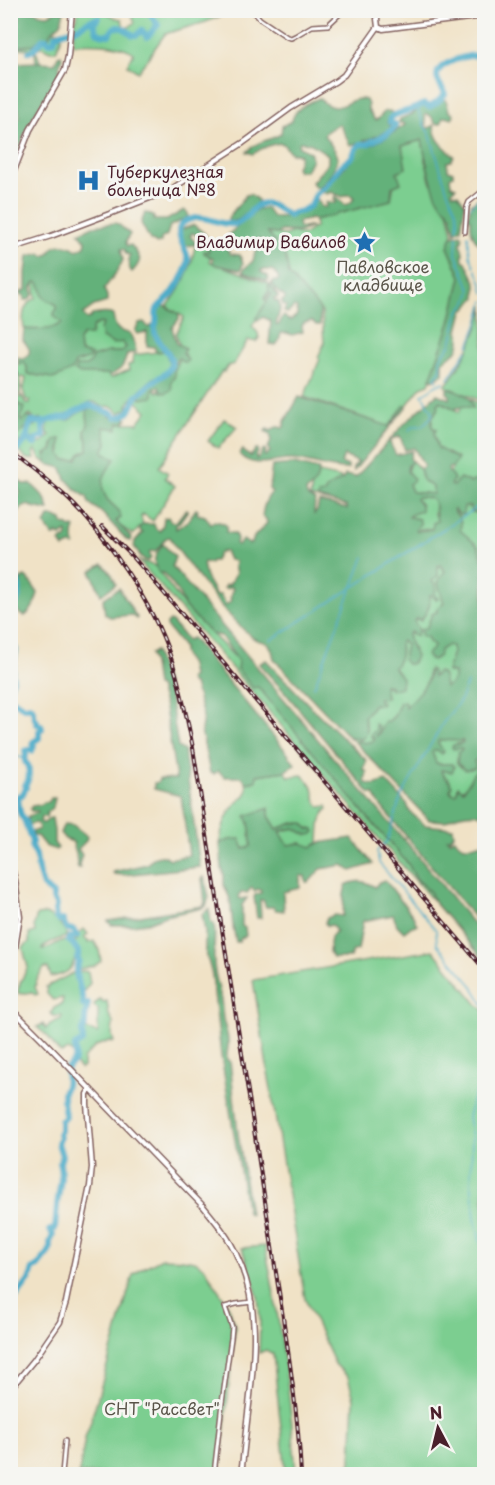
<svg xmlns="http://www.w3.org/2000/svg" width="495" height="1485" viewBox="0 0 495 1485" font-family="'Playpen Sans',sans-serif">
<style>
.green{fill:#7bce90;stroke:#62765e;stroke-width:1.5}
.forest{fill:#64b17a;stroke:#576852;stroke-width:1.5;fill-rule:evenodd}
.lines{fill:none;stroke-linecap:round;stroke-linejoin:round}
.stream{stroke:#48aac7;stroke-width:1.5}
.river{stroke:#48aac7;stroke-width:6}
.minor-casing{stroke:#846361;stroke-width:6}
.tertiary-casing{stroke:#846361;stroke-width:7}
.secondary-casing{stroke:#846361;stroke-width:7}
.minor{stroke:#fff;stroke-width:3}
.tertiary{stroke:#fff;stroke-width:4}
.secondary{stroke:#fff;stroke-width:4}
.rail-casing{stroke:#4a1f2b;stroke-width:4}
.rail{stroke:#f6f6f2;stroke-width:1.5;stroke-dasharray:4.5;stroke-linecap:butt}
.labels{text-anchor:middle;stroke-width:6;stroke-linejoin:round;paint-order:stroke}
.poi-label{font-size:16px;fill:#4a1f2b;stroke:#f6f6f2;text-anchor:start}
.park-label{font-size:16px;fill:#595449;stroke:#f6f6f2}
</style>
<rect width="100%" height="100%" fill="#f6f6f2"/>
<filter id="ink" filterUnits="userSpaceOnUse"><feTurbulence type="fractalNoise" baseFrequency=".0167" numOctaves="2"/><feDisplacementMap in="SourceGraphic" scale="12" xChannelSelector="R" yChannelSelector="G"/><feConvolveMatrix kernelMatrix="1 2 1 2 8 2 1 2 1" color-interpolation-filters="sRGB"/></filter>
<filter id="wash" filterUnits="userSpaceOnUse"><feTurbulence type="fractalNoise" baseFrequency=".008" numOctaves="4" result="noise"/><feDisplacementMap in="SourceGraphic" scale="24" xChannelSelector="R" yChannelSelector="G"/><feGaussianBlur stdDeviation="1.35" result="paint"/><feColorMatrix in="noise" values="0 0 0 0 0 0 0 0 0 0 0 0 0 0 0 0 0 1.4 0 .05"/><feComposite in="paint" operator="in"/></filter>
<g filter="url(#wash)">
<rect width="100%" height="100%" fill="#f0e2c6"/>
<path class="green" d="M78 11H104L116 18 122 19 124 28 129 27 135 22 132 16 139 11H233L206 22 165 34 138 72 127 65 134 53C119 43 91 43 73 44L74 22 77 18Z
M52 31H61V39L56 51H50L42 47 37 48 36 51 40 62 36 63 35 51 34 49 14 48 11 50V47L32 45 41 39 48 38Z
M422 140 430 181 448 210 453 233 448 247 461 277 450 323 429 384 421 387 390 427 304 397 320 359 318 357 324 344 322 312 289 275 285 255 267 233 285 235 293 232 303 235 315 227V220L391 200 401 146Z
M198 241 214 249 209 261 278 287 252 326 258 333 259 338 256 342 248 340 234 364 228 366 224 372 222 371 159 467 168 473 165 478 175 486 153 521 143 514 141 517 143 524 133 535 119 525 104 494 89 472 114 459 103 452 107 443 104 427 119 423H138L147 411 136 401 151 386 158 392 176 364 182 352 176 334 184 317 167 307C177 294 186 280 191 264 194 255 193 248 198 241Z
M35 282 39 283 42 288 43 295 57 305 62 323C51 331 37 330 24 329 22 315 23 304 36 298L35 293Z
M484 305V402L445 386C465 361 477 336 484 305Z
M100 323 103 324 122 342 126 347 122 352H108L92 357 90 363 86 366 91 374 95 373 108 374 111 378 129 370 128 365 132 364 133 355 165 351 169 361 168 369 164 373 154 378 140 390 129 402 127 409 119 413C115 407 110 405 103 407L94 402H90L69 414 46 420 42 425 43 435 33 439 27 437 19 442 17 448 11 444 12 419 28 426 42 421 41 418 35 420 30 415 21 422 17 418 24 412 16 399 22 396 26 404H30V401L26 400 22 387 24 388 26 378 20 377V395L11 391 10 375H16L18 363 20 364 24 361 27 367V373L28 374 47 377H56L75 363 83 361 90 355 80 352 79 340 93 326Z
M466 397 484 406V476L471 501 442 489 457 459 431 445 429 452 430 455 433 458V463L439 469 436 471C429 468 427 460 421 456 419 450 421 442 427 439L431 440 436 429 427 424 440 401 459 412Z
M87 410 88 425 85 431 86 436 88 440V450L80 454 77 459 65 461 61 456V440L53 444 52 451 48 454H46L47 464 39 457 36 450 33 452 35 459C27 460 24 458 20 451L26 442H31L36 447 39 443H42L50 435 48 434C44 417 58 420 70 420 75 414 79 412 87 410Z
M224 419 237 427 218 448 208 441Z
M412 461 420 469 423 481 433 487V494L412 492C408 482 404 470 412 461Z
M315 472 354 481 349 506 310 497Z
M417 497H430L432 498 435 502 434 514 437 518V521L432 529H420L417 531 416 529 419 519 409 517 417 500 415 498Z
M463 506 470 507 472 512 479 513 481 507H484V563L478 546 462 533 460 530 461 527 453 510 454 509 463 514Z
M138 560 155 566 185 607 239 661 363 812 408 864 416 878 430 892 435 903Z
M438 565H440L445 571 439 580 438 583 444 603 437 609V612L432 614 427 627V637L434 645V647L440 650 448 644 452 646 453 652 447 671 454 673C455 680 452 684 446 687H445L433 678 428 672C429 685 415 700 405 707L404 705 399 706 394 716 382 729 377 737 376 730 374 741 364 743 357 741 356 743 349 737 361 739 367 731 364 717 374 704 378 705 379 698 386 697 384 685 390 687V690L396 687 394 667C400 659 402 653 400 643L402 641 406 644 404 660 407 664 414 650 410 644 408 634 419 630 414 622 415 619 418 618 420 620 430 595 435 593 432 581Z
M439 740H462L464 741 463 743 454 745 462 749 458 753 457 763 462 768 474 762 475 760H479L482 763V766L473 774 466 787 455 794 452 793 450 781 442 773 441 769 448 771 454 767 452 765C446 763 442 765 436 763L432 752 437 750Z
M285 771 289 777 302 775C307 780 313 785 314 792 316 799 314 801 320 807L327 806 328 809C318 816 320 832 319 843L312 847 301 843 288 846 279 832 295 828 307 835 314 830 293 823 277 829 269 816V808L251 827 250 835 252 846 243 849 233 839 220 843C221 830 226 816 234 806 241 796 250 798 246 783L256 781 257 775Z
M46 914C51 917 58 920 61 925 63 928 64 930 66 931V937C58 939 46 943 42 949 52 950 60 935 71 943 76 941 79 940 79 934L84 929 88 934 85 936V939L88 941V943L94 941 99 950 101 961 94 966 80 969 78 967 79 955H76C72 971 67 974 51 977L48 968H44L38 977 35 987 38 994 35 995 31 992 21 994 18 993C18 983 24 975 28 968L23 948 29 942V934L35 932 34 925 37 915Z
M433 950 478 1005 484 1010V1474H344L351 1462 354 1399 348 1377 335 1364 305 1299 253 980Z
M83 971 88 972 90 983 84 991 80 993 85 1003 89 1006C90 1014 85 1021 84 1029L98 1033V1009L94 1006 95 1003 98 1002V1000L101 999 103 1002 107 1001 109 1015 113 1022 112 1035 114 1042 111 1043 110 1041 96 1046 83 1059V1067L80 1069 73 1061 74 1055 69 1050 61 1053C53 1048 52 1039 45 1034 43 1032 40 1030 37 1027L43 1024 46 1029 50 1024 61 1019 62 1016H53L51 1013 54 1008 62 1004 63 998 53 1000 47 994 46 987 73 973Z
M265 1246C280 1321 291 1398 296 1474H286L273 1354 266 1350 259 1353 260 1320 258 1297 242 1248Z
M162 1258 182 1259 195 1261 205 1268 229 1307 235 1326 220 1474H79L85 1438 91 1421 133 1275 141 1269Z"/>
<path class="forest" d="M11 11H35L40 14 48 15 56 11H64L61 23 52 31 48 38 41 39 32 45 12 47H11V39L13 38 11 37 10 26H12L13 23H11V17L18 20 20 19 19 17Z
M61 55 62 57 59 68 61 69 27 128 11 170V111L14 112 16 119 20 117 18 107 15 105 11 107V96L14 97 16 92 15 87 11 84V63L40 62 55 63 58 56Z
M319 98C340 120 346 94 366 100L368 105V110L375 120 378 119 385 111H390L393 114 387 122 392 128C381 135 363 142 350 145L340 125 338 124 326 132 324 135 336 152 338 158C334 170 329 181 318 188L315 187 312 182 328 163V155L310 143 300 142 299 144V147L310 152 312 159 306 171H298L296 167 298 163 300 155 296 153H291L282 143C271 143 262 148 253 154L247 152C256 141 269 141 281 134L282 126 292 121C295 107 307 104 319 98Z
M443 99 446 100 449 111 454 115 452 118 443 117 442 122 439 124 435 123 431 116 427 114 425 115 426 127 429 128 434 125C435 141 443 145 454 156L451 161 447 162 448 170 453 172V175L450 177 451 185 456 187 452 191V193L458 194 465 204 461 229 455 232C454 225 451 220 451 214H449L448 210C432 201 426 158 422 140L402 146 406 168 397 172 401 183 392 187 391 200 315 220 310 219 308 220 298 222 299 228 309 226 311 227 299 232 281 231 277 234 268 233 285 255 289 275 320 309V325H316L312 321 304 323 302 326 303 332 292 335 287 333H281L279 341 276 345 269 344 271 321 263 317 258 321 256 318 272 294 270 293 265 300 264 298 269 290 268 286 270 285C273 288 274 292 278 296L277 298H274V300L279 302 280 309 276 325H279L282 317 284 316 288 320H291L297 315V308L294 307 288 313 284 312 286 306 283 305 282 301 285 299V297L278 292 272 283 273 281H277L279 279C275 269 271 269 261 270V272L268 276 269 279 267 281 243 272 244 269 253 261 255 252 261 248 262 242 259 239 254 241 253 246 247 248 244 247V243L242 241 235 245 230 244 228 239 229 234 253 213 258 209 266 208 273 217C291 217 305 215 316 199L320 203V205L323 207H327L326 202 336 203 337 201 334 199 335 196 337 197 345 205C350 204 352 202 354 198 350 193 347 195 343 197L331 192 327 194 323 192V190L353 158 357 149 361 145H371L385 138 405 125 404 123H399L400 119 412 114 422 106C432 108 437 105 443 99Z
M250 194 258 200 257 203 239 220 229 222 228 218 246 195Z
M484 194V246L482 247C473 238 470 232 471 220L468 217 471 204Z
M184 210 188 213V217L170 226 167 235 161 239V242L157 244 150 240 141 223 145 213 151 214 154 217V220H167Z
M115 223 118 224 130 234C128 238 124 242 127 246L131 245C139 257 145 258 132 272L130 270 128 259 130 255 126 254 124 249H121L123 260 118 270 104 289 107 296V302L94 306 83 314 86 319 90 318 92 315C99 314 106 312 113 315 115 328 117 332 130 333L135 345 136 352 127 354C124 367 121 370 109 376L108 374H80L75 371 76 366H86L90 363 92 357 108 352H122L126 347 122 342 113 344 102 338 100 329 103 324 100 323 93 326 91 335H83L79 340 80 352 91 355 88 359 75 363 72 370C66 374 59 376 53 379L47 377 28 374 27 373V367L24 362 20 364 18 363V357L23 359C34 352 29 348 23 340L24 329C37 330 51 331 62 323L54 316V313L57 309V305C54 303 44 299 43 296 41 291 42 288 39 283L35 282 32 287 33 295 28 300H24V296L20 294 21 292 26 290V273L28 256 41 253 44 256 49 254C54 241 68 244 77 250L85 246 86 241 79 233 93 226Z
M194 225 204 233 214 247 218 246 221 243 225 245 230 254 240 255 243 263 241 270 216 265 213 263V258L204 253V251H209L206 242 198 241V237L195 234 192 233 190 236 196 243 193 245 186 246 180 234 182 229Z
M461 234 463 237C459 247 462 245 463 253 463 256 462 258 463 260L466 262 476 283V298C470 302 470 308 463 311L458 331C461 337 461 334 460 341 458 356 451 353 443 362V374L433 380 430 379 450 323 461 277 448 247 452 236Z
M163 305 179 314V319L172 328 177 344 184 347 185 349 183 353 188 360 186 362H183L179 358 175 361H169L165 351 156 352 154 347 147 346V332L137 334 135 331 139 323 144 322 149 328 152 325H156L159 309Z
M173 363H178L177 366 174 371 175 376 171 382 172 390 166 393 161 392 159 387 156 388 153 390V397L141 399 140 390 154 378 164 373 169 374Z
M447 388H449C460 392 471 394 473 408L463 406 455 409 440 401 438 404 439 407 432 418V427L436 430 434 434 438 448 458 459 453 467 449 468 448 470 454 479 451 483V485L454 486 456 482 460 478 471 483 473 481H481L484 476V507H481L479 513 472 512 470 507 464 506 463 514 460 515 454 509 453 510C459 517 463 521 460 530L478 546 484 563V685L482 684 480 687 484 703V815C472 812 456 814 446 821L429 820 356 743 357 741H360L364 743 374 741V738L371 737V734L376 730 375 724 378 726 380 731 376 735 377 736C382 731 381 726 385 721L388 722 394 716 400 702 404 701 405 702V707C412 702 425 687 428 679 429 676 429 672 429 669L432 671 433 677 438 672 443 675 445 687H446C452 684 455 680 454 673L447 672 453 652 452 646 448 645 440 650 439 656 433 660 429 659 426 655 434 647V645L429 642 427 637H422L421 634V630L427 627 432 614 437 612V609L444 603 438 584 439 580 445 571 440 565 438 566V576L432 581 436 586 435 593 438 599 436 600 432 595H430C431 606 427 613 420 621L417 618 414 621 419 630 416 636H414L411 632 408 634 410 644 416 656 414 661 411 664H407L403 660 406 644 402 641 400 643C401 655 401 657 394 668L402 678 401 687 390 690V686L384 685 386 697 383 699 379 698V701L382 703 381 705 374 704 364 717 367 731 365 737 361 739 349 737 274 659C273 654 272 645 266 643 262 640 258 642 253 638 222 612 199 578 175 546L170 537 166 538 155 552 151 551 149 552 151 557 150 560 147 561 141 557 134 546 135 541 143 533 140 531V527L143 524H154L156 529 160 531 163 525 164 518 168 517 171 522H176L186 509 188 510 179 523 176 525V529L187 522 196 509 198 510 197 514 205 516 211 524 214 521 223 523 227 526 226 532 235 534 237 539 236 544 238 545 243 540 249 544 252 543 254 537 267 523 266 519 262 516C263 508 266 498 272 492L269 489 272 466 294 464 319 470C317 480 316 485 306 491L307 496 315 501 314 514 317 511 319 502 347 509 346 506 318 498V495L324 494 326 489 344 478 345 475 356 477 406 422 437 394 449 399 450 395 447 393ZM400 436 405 450 414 448 424 466 420 469 423 481 433 487V494L412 492 409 484 413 481 414 479 407 471 408 465 412 461 410 458 412 451 396 455 390 443 392 439ZM418 497C441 497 432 503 437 521L433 523 432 529 417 531 416 529C419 525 422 525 419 519L409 517 410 515 421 511C422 503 419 504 416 499ZM225 551 229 560 235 561V563L234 566 236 573 229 585H225L224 588 226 589 231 587 233 588 230 597 231 601 226 605 220 595H215C213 587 207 582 205 574 204 571 205 568 203 565L204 562 210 563 211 561H215L219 553ZM439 740 463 741 462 743 454 745 452 747 453 749 460 748 462 749 458 753 457 763 465 770 475 768 476 765 474 762 475 760H479L482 763V766L473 774 466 787 463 790 458 786 457 792 455 794 452 793 450 790 452 786C450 780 442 776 441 770L452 772 454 767 452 764C446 763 442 765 436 763L432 752 434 750H437L442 754 444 752 438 743Z
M11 397 15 399 18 404 25 408 20 418 21 421 27 417 31 418 32 420 43 421 32 427 28 426 24 430 17 435H15L14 432 17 423 15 420 12 419 13 429 11 430 10 413 15 414C15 409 16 404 11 401Z
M299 397 388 426C395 420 398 412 405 405L407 406 354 471 353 468 358 462 344 456 341 463 348 466V469C327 470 309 460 291 460 274 460 253 469 240 455L241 452 243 450 246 454 251 456 256 449H258V452L256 456V459L259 458 263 450 264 449 266 451 264 455 265 456 270 452 268 448C271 443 272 439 270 434L265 431 267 429 271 431C275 427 277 426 282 428L284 427 285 421Z
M92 407 99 411 107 413C112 420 119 418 126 416L127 419 124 423H119L117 429 104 427 107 443 103 452 115 459C106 471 97 483 107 499 113 507 119 507 121 518L116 521C120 528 127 531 131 538L130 541 127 540 102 513 89 503 87 497 76 490 66 479 62 468 47 464 45 454H48V452L52 451 55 440 61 439 60 453 65 460 77 459 80 454 88 450V441L86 436 85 431 88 425 87 410Z
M11 473 23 484H31C40 492 47 498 49 510H47C41 508 34 508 27 505L23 506 19 511 16 510 15 503 20 492 14 482 11 480Z
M49 517H55L62 520 63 524 67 525 70 528 73 527 75 528 73 534 75 545 74 546 70 545 64 548 60 542 63 539 65 540 67 538V532L60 536 57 533 55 536H53L45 525Z
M163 544 175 557 172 566 331 755 414 851 484 937V960L435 903 430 892 416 878 408 864 363 812 258 687 253 688 237 669 238 661 221 636 211 634 185 607 178 592 164 573H159C151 560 155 555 163 544Z
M103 564 112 575 116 584 101 595 91 571Z
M25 577 29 580 38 593C36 601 32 611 25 616L21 615 16 609 21 594V579Z
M119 588 137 618 136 619 132 615 110 617 105 614 103 599Z
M170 621 172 622 187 640 192 638 285 750 295 764 285 771 257 775 256 781 246 783 242 777H225L218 771 214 774 210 773 201 730 203 716 194 684 191 683 189 679 192 676C191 672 191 667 189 663 185 658 182 654 183 647L167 627V624Z
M155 651 170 697 178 747 184 751 200 867 123 875 114 874 113 872 147 864 153 858 159 856H165L170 859 189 855 181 796 154 789V783L158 782 159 779H176L165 708 159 687 156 686 153 664 150 654Z
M266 660 311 707 367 761 363 769 367 772 365 780 366 783 374 785 386 781 407 804 410 812 425 825 453 828 454 834 451 838H447L449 841 455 838C462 851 472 845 484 843V929L380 805 374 794H370L283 690 259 664Z
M51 798H55C54 805 53 808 47 812L46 818 42 816 40 821 42 823H44L50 818H52L54 831V843L58 848 56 850 45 846 37 836H33L32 832 39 829 38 824 35 823 30 825 28 823 27 819 28 816 38 813V811H31L30 809 32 806 40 805 44 802H49Z
M269 808V816L277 829 293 823H304L308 829 314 830 315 832C309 839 301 832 295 828L280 831 288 845 301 843 312 847 319 843 352 838 373 864 351 871 343 865 321 869 309 882H306L305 876H300V888L283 892 284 911 276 910 273 907H266L263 900H260L261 918H257L254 897 256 894 261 893V891L258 889 254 891 252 887 247 893H241L239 896 240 899 247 898 242 905V926L245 928 246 936 241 938 239 942H236L233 927 230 899 224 885V875L222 869 220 843 233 839H240L244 849 251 846C250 833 252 828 246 816Z
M64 824 73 825 87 836 86 841 78 849 82 855 80 860V868H78C76 863 77 858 76 853 75 849 73 847 73 842L65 839 60 833Z
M204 877 209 897 206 906 202 908 165 916 147 923 132 925H111L108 921 203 906 205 903 202 878Z
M385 880 413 916 417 925 412 926 404 932 397 925 393 915 363 921 358 950 353 951 350 958H333L329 952 331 937 336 931 332 925 327 926 325 923 327 918 334 915 343 916 344 894 346 885C357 879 365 881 375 887L379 882Z
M209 909 211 922 214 924C216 936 213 949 214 961 214 975 219 986 221 999 222 1005 222 1012 223 1018 224 1026 228 1033 228 1041 229 1048 226 1053 227 1060L230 1061 238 1133 250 1214 247 1213 221 1056 212 975 205 949V932L202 914Z"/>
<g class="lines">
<path class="stream" d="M417 107 423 123 430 135 447 190 456 210 458 219 457 230
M470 207 484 193
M468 235 470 255 474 266
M476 270 481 280 484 293
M469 346 478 323 484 301
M448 379 467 350
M438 381 435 377 438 374 441 369 440 360 442 356 451 344 459 311 467 302 471 291 456 254 457 236
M409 430 414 426H422L432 416V409L428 406 426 399 422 395 435 386 444 382
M477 508 484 509
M353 586 364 557
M271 640 484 503
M467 683 460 701 443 723 401 797 387 841 377 851 379 863 436 930 437 944 471 984 484 1005
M314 687 351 590
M10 756 25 758
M484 1077 474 1096 468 1117 472 1136 471 1180 475 1219 480 1241 484 1250"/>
<path class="river" d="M29 52 32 51 43 39H47L49 43 54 41 55 36C62 31 68 31 75 29 85 25 88 19 99 18L94 23 97 32C102 35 104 35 109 35 111 33 112 30 114 28 120 24 129 32 133 35H137L142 30 147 37 158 25 151 15 152 10
M25 440C30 435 27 427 32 422H45
M10 459 25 441 29 439 34 444H36L37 439 44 436 43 427 45 422 53 419 68 417 74 412 90 405 99 409 112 413 116 417C135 416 129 404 139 394 145 389 151 383 157 379 161 376 165 375 168 371 180 356 157 346 155 332 154 327 155 327 156 323 157 318 155 314 157 309 160 304 166 301 170 296 176 289 188 269 188 260 187 246 168 229 188 220 204 212 219 227 236 224 249 221 253 199 269 204 277 206 282 212 289 216L293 213 302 211 311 205 316 194 326 186 342 165 352 157 356 148 360 144H367L387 134 395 127V124L390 122 391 117C399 112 407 112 415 108 418 107 421 105 424 104L429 107C436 104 440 100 445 94 443 87 437 83 437 76 437 64 460 58 469 56 474 55 480 56 484 56
M10 505 12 513 10 518
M10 577 16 579C24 591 16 604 10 616
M10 640 16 650 12 673 13 680 10 686
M10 697 12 699 25 708 29 706 32 707 35 719 37 721V724L41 725 42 729 39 731V738L33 742 34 746 32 751 29 750 25 751 26 756 25 758V762L28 765C29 771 30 781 25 785L26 788 22 795 18 796C19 803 18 814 24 819L32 842 31 846 36 855 38 870 43 886 53 894V899L57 906 55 910 56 918 59 920H63C65 927 66 930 74 930L77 936 72 938 70 937 68 940 73 944 79 953 77 958 79 961C71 975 84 991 83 1005L88 1004C87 1007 86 1010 86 1013 84 1019 87 1026 82 1032L83 1041 75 1046C75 1058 77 1060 66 1069 67 1076 68 1086 63 1092 63 1099 63 1111 66 1117L61 1121V1131L59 1133 60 1138 58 1143 62 1156 60 1162 61 1179 57 1205 55 1229 50 1230 53 1235 50 1242V1249L49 1252 38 1266 33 1269 30 1279 10 1306"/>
</g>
</g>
<g filter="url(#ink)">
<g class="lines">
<defs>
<path id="minor" d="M252 10 260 19 287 37 291 38 295 36 312 26 328 25 344 10
M465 232 467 207 469 202 484 190
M10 373H15
M62 1474 65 1441
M214 1474 222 1403 231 1338 232 1327 225 1307 236 1304 252 1302"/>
<path id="tertiary" d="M378 27 383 29 484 16
M10 249 51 236 112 213 170 190 243 143 291 108 336 81 344 75 378 27 377 19 378 10
M10 1010 19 1016 41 1038 203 1206C216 1222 229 1237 237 1256 260 1305 255 1353 249 1405 246 1428 244 1451 241 1474
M10 1389 34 1360 60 1322 66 1302 90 1186 92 1167 87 1104V1094L90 1089"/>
<path id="secondary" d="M10 181 30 130 65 70 68 56 72 10
M10 860 15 880 20 917 10 978"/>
</defs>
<use href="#minor" class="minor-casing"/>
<use href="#tertiary" class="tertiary-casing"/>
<use href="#secondary" class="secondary-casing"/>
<use href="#minor" class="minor"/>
<use href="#tertiary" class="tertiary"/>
<use href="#secondary" class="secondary"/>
<defs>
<path id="rail" d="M10 451C29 465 47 480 64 495 106 534 153 604 171 658 181 687 187 718 193 748 218 907 245 1067 269 1227 281 1309 297 1392 301 1474
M102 526 133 557 158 586 484 969"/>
</defs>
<use href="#rail" class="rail-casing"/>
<use href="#rail" class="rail"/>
</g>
</g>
<defs>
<symbol id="hospital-bare" viewBox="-9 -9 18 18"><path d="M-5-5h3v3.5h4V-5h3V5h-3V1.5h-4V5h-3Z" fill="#1f6fb2" stroke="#f6f6f2" stroke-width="2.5" paint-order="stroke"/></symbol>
<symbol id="sight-bare" viewBox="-9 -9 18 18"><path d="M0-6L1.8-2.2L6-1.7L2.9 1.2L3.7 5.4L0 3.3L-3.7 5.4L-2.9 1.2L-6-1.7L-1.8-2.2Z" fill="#1f6fb2" stroke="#f6f6f2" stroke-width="2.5" paint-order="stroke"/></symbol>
</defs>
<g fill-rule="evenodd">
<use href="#hospital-bare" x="72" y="164" width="33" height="33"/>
<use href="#sight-bare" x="348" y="226" width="33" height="33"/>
</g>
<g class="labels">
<g class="poi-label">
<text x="107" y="178">Туберкулезная<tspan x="107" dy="18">больница №8</tspan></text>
<text x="346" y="248" text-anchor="end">Владимир Вавилов</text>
</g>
<g class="park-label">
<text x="383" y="273">Павловское<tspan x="383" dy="18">кладбище</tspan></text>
<text x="162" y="1415">СНТ "Рассвет"</text>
</g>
</g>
<rect width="495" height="1485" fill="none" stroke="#f6f6f2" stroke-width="36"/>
<g transform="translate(438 1428) rotate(353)" stroke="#f6f6f2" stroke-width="4.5" paint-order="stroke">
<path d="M0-4.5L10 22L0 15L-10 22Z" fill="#4a1f2b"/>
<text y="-9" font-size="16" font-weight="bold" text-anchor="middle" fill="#4a1f2b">N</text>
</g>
</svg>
